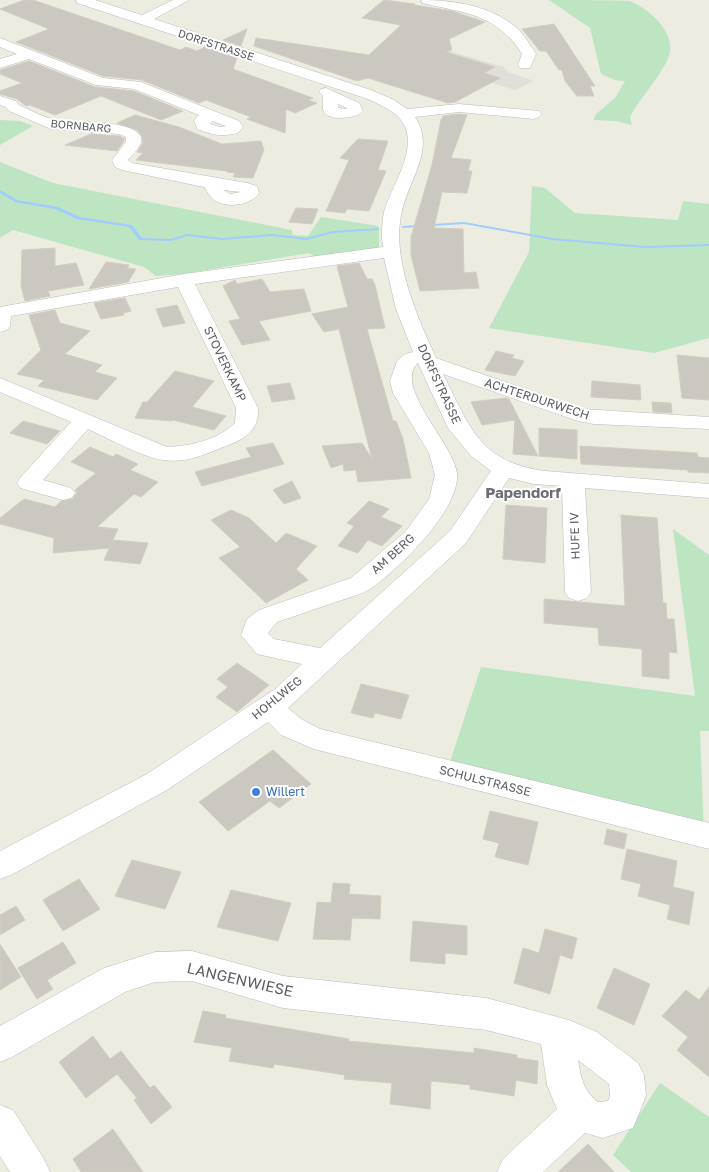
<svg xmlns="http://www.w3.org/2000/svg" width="709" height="1172" viewBox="0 0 709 1172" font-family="'Golos Text',sans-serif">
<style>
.industrial{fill:#e1dfd9}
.green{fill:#bde5c1}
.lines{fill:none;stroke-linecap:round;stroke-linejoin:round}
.stream{fill:#a0cdff;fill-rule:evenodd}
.building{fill:#cac8c1;stroke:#d2cec0}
.street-casing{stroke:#b9bbc1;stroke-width:1}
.street{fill:#fff;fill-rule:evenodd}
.shop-dot{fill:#3f7fe0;stroke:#fff;stroke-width:2}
.labels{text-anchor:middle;stroke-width:4;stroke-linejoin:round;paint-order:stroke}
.far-street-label{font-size:11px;fill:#5a5d63;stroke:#fff}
.street-label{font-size:12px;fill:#5a5d63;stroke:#fff}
.shop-label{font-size:12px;fill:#366cbe;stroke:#fff;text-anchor:start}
.quarter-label{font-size:15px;font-weight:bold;fill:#6b6f75;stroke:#fff}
.near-street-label{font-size:15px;fill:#5a5d63;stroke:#fff}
</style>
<rect width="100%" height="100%" fill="#edece1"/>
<path class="industrial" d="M432 46 504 67 508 72 534 81 515 90 408 58Z"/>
<path class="green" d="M549 0C564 0 620 0 630 1 648 8 674 31 670 52 667 69 639 99 630 117L632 125 615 121 594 120 595 115 615 98 625 81 615 80 601 74 590 28Z
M0 120 20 121 33 126 0 145Z
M0 162 53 183 292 230 293 235 308 236 321 217 379 226V248L315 257 309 253 183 274 156 276 144 267 13 230 0 238Z
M532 186 545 188 575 213 678 220 683 201 709 204V338L654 353 489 328 529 252Z
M673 529 709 555V731H700L704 835 447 771 481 667 695 696Z
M660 1083 709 1117V1172H631L613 1155Z"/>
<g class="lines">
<path class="stream" d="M0 190 17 200 58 207 80 217 132 225 142 238 171 239 187 234 222 238 272 234 307 238 332 231 378 228 380 229 378 230 332 233 307 240 272 236 222 240 187 236 171 241 141 240H139L129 227 77 219 55 209 15 202 0 193Z
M464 222 552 238 645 246 709 244V246L645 248 552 240 464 224 403 228 401 227 403 226Z"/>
</g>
<path class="building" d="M24 0H33L180 50 186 47 197 51 205 47 237 58 233 69 313 98 308 100 317 103 295 113 286 109 285 133 247 119 251 117 206 100 199 103 142 80 103 76 16 42 49 29 0 9Z
M384 0 415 4 414 5 452 11 485 22 449 39 452 50 446 52 495 67 484 73 500 78 455 102 448 103 368 78 357 81 254 46 256 38 369 55 401 25 362 18Z
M554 24 595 86H590L594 96H577L565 81 562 70H559L546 51H540L522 29Z
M247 29 241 46 223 40Z
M29 61 95 87 134 91 183 111 161 120 101 96 55 115 30 105 26 106 17 99 0 94V91L22 83 0 74V70Z
M459 114 467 115 451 158 471 160 468 171H472L467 193 442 192 434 228 463 229 464 273 476 272 479 288 420 291 411 255V237L432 165 441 120 443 116Z
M135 115 179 127 222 144 261 141 264 150 253 178 233 177 235 173 227 172V171L136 160 143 153 137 152 143 143 142 136 137 130 117 123Z
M91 134 119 136 124 138V141L117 151 65 145Z
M358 139 388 141 378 170 386 171 369 211 347 209 345 213 326 211 349 160 340 158Z
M296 208 318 209 312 224 289 222Z
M55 248V266L76 263 84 285 48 291 50 296 25 301 21 286 22 250Z
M106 262 129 265 127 268 136 269 128 282 89 289Z
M359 263 367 279H372L375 285 385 328 367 329 393 421H396L403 439 411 478 358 482 356 470 344 471 343 464 331 468 322 446 362 443 372 459 339 329 324 332 312 314 348 307 337 266Z
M262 279 270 292 304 289 311 311 259 321 270 340 242 345 229 321 240 319 223 286 235 280 237 284Z
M125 298 131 311 123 313 124 315 101 319 94 303Z
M177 305 185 323 163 327 156 309Z
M55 310 60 323 90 331 65 354 102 365 95 372 117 378 97 400 38 386 44 380 17 374 41 350 29 315Z
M496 351 514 355 512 358 524 361 515 376 485 370Z
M677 355 709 358V400L682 398Z
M175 371 214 381 192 407 226 416 214 430 173 420 172 421 135 418 143 402H147Z
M592 381 640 385 641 400 591 397Z
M290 383 295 399 272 402 267 386Z
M506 398 509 399 538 456 513 454 515 420 482 425 471 402Z
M652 402 671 403 672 413 653 412Z
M23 421 60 431 47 444 10 433Z
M539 428 577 430V459L539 456Z
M273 443 284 464 202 486 195 472 251 457 246 448Z
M580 446 697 453 698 457 709 458V473L688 472V470L581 464Z
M90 447 113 457 116 454 138 464 130 470 158 482 141 497 134 494 97 527 118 529 109 548 53 553 54 538 0 524V518L24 499 55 507 61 501 72 499 77 493 75 490 96 473 71 462Z
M292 481 301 498 284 504 273 490Z
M369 501 389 509 381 517 402 526 382 546 368 540 358 553 338 546 354 526 347 523Z
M506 505 547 508 545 563 503 559Z
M231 510 249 518 276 543 286 533 317 546 296 569 308 580 266 603 219 558 240 547 211 520Z
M621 515 657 518 663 603H666L667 619H674L677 653 669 652V679L642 676V649L599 645 598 628 544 623V599L625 606Z
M113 540 148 543 140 564 104 560Z
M237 663 269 685 237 712 216 697 228 687 217 679Z
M361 684 409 695 401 719 375 713 373 718 351 713Z
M273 750 311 784 279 808 270 801 228 831 199 802Z
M490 811 538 822 528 865 495 857 499 843 483 839Z
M607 829 627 834 624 849 604 844Z
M627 849 677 861 673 887 694 892 689 925 667 919 670 905 638 896 641 884 621 879Z
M132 860 181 872 165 909 115 896Z
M79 879 100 909 63 931 43 900Z
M333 883 350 884 349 894 381 896 380 919 352 918 350 940 313 939 317 902 331 903Z
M231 890 291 903 278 941 217 927Z
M16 906 25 920 0 935V915Z
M413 921 467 926V955L445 953V964L410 961Z
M545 929 577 938 572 959 560 955 550 994 514 983 523 948 539 953Z
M63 942 76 963 47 980 53 989 37 999 18 968Z
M0 944 21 977 0 990Z
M614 968 650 984 634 1025 597 1008Z
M709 987V1077L677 1050 688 1037 662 1016 686 990 699 1000Z
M203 1011 226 1015 225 1018 349 1039 348 1041 474 1053V1048L517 1055V1058L538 1061 537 1084 516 1080 514 1096 470 1089V1085L431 1081 430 1109 390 1104 392 1083 344 1079 345 1075 274 1064 273 1068 229 1061 232 1048 194 1042Z
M93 1036 110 1059 121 1051 150 1088 154 1085 172 1107 151 1124 134 1100 137 1098 117 1074 86 1098 59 1062Z
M113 1129 143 1172H81L73 1159Z
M588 1144 614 1172H558Z"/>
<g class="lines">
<defs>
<path id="street" d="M76 0H95L142 15 173 0H189L154 19 371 90 394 100 407 109 459 104 539 111 542 114 539 117 534 119 459 112 415 117C436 148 409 180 402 211 391 255 415 312 433 351L436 358 583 409 709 417V429L594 424 578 421 443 374C470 427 479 462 545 471L709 484V498L585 488 591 592 587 598 578 601 569 598 565 592 562 486 534 484 509 478 466 543 288 708 301 719 320 729 709 823V849L314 749 281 735 268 722 167 790 11 875 0 879V851L147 774 275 689 302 664 257 654 241 635 247 619 259 610 351 578 406 531 429 499 435 475 429 453 393 393 390 381 397 361 405 354 413 352 396 309 384 258 195 284 258 408C260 435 237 442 216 450 199 457 182 463 163 460 145 458 107 438 88 429L43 480 71 488 75 493 71 498 63 500 20 488 17 483 20 478 71 422 0 392V378L167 447C190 446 218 440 235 423L236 408 178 287 11 316 10 326 7 330 0 332V307L184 274 383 247C381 236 382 223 384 212 391 187 419 148 403 123 396 111 380 105 368 99L77 3ZM418 363 448 428 471 456 491 471 450 531 320 648 274 639 268 633 277 622C299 615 320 607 342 600 350 597 362 594 370 589 398 570 460 510 457 474 455 445 392 386 418 363Z
M421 0C455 0 494 6 520 31 526 38 531 46 536 54L530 68H520L518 65 522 54C497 14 465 13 422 3Z
M0 38 103 78 141 82 239 121 243 127 238 133C222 137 212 135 197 129L194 120 199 115 134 89 96 85 29 59 0 68V59L17 54 0 47ZM212 121 226 126 220 127 210 124Z
M326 88 359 103 363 111 360 114C352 118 325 122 323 109 322 105 323 100 323 96L319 92 321 89ZM338 104 347 108V109L338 108Z
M0 96 16 101 19 105C31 110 44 118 56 120 73 123 134 119 141 137 144 144 132 155 128 160L132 163 247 183 257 186 259 193C251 205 227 209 214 200 210 197 207 191 204 187L122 170 115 167 112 160 126 142V137L119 134 51 129 9 111 6 107 0 105ZM223 190 241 192 230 194Z
M192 951 283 976 486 998 569 1020 597 1032 638 1063 644 1075 646 1096 633 1128 603 1138 585 1133 543 1172H497L503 1159 557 1109 547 1085 541 1044 486 1030 283 1008 192 981 155 982 125 992 12 1057 0 1062V1026L104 968 155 952ZM578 1060 609 1084 610 1096 608 1101 598 1102C583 1091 581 1077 578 1060Z
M0 1105 13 1110 44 1159 50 1172H10L0 1156Z"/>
</defs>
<use href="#street" class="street-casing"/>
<use href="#street" class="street"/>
</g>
<circle class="shop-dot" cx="256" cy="792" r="5"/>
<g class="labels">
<g class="far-street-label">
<text transform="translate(216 45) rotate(18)" y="4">DORFSTRASSE</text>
<text transform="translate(81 126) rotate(5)" y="4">BORNBARG</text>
</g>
<g class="street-label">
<text transform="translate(225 364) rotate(64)" y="4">STOVERKAMP</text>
<text transform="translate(439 384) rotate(65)" y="4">DORFSTRASSE</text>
<text transform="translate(537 399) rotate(18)" y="4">ACHTERDURWECH</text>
<text transform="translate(575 536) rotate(-92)" y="4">HUFE IV</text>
<text transform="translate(393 554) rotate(-42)" y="4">AM BERG</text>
<text transform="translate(277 698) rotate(-39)" y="4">HOHLWEG</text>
<text transform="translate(485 781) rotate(14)" y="4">SCHULSTRASSE</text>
</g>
<g class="shop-label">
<text x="266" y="796">Willert</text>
</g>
<g class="quarter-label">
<text x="523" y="498">Papendorf</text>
</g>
<g class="near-street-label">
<text transform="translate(240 980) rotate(13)" y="5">LANGENWIESE</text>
</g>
</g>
</svg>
